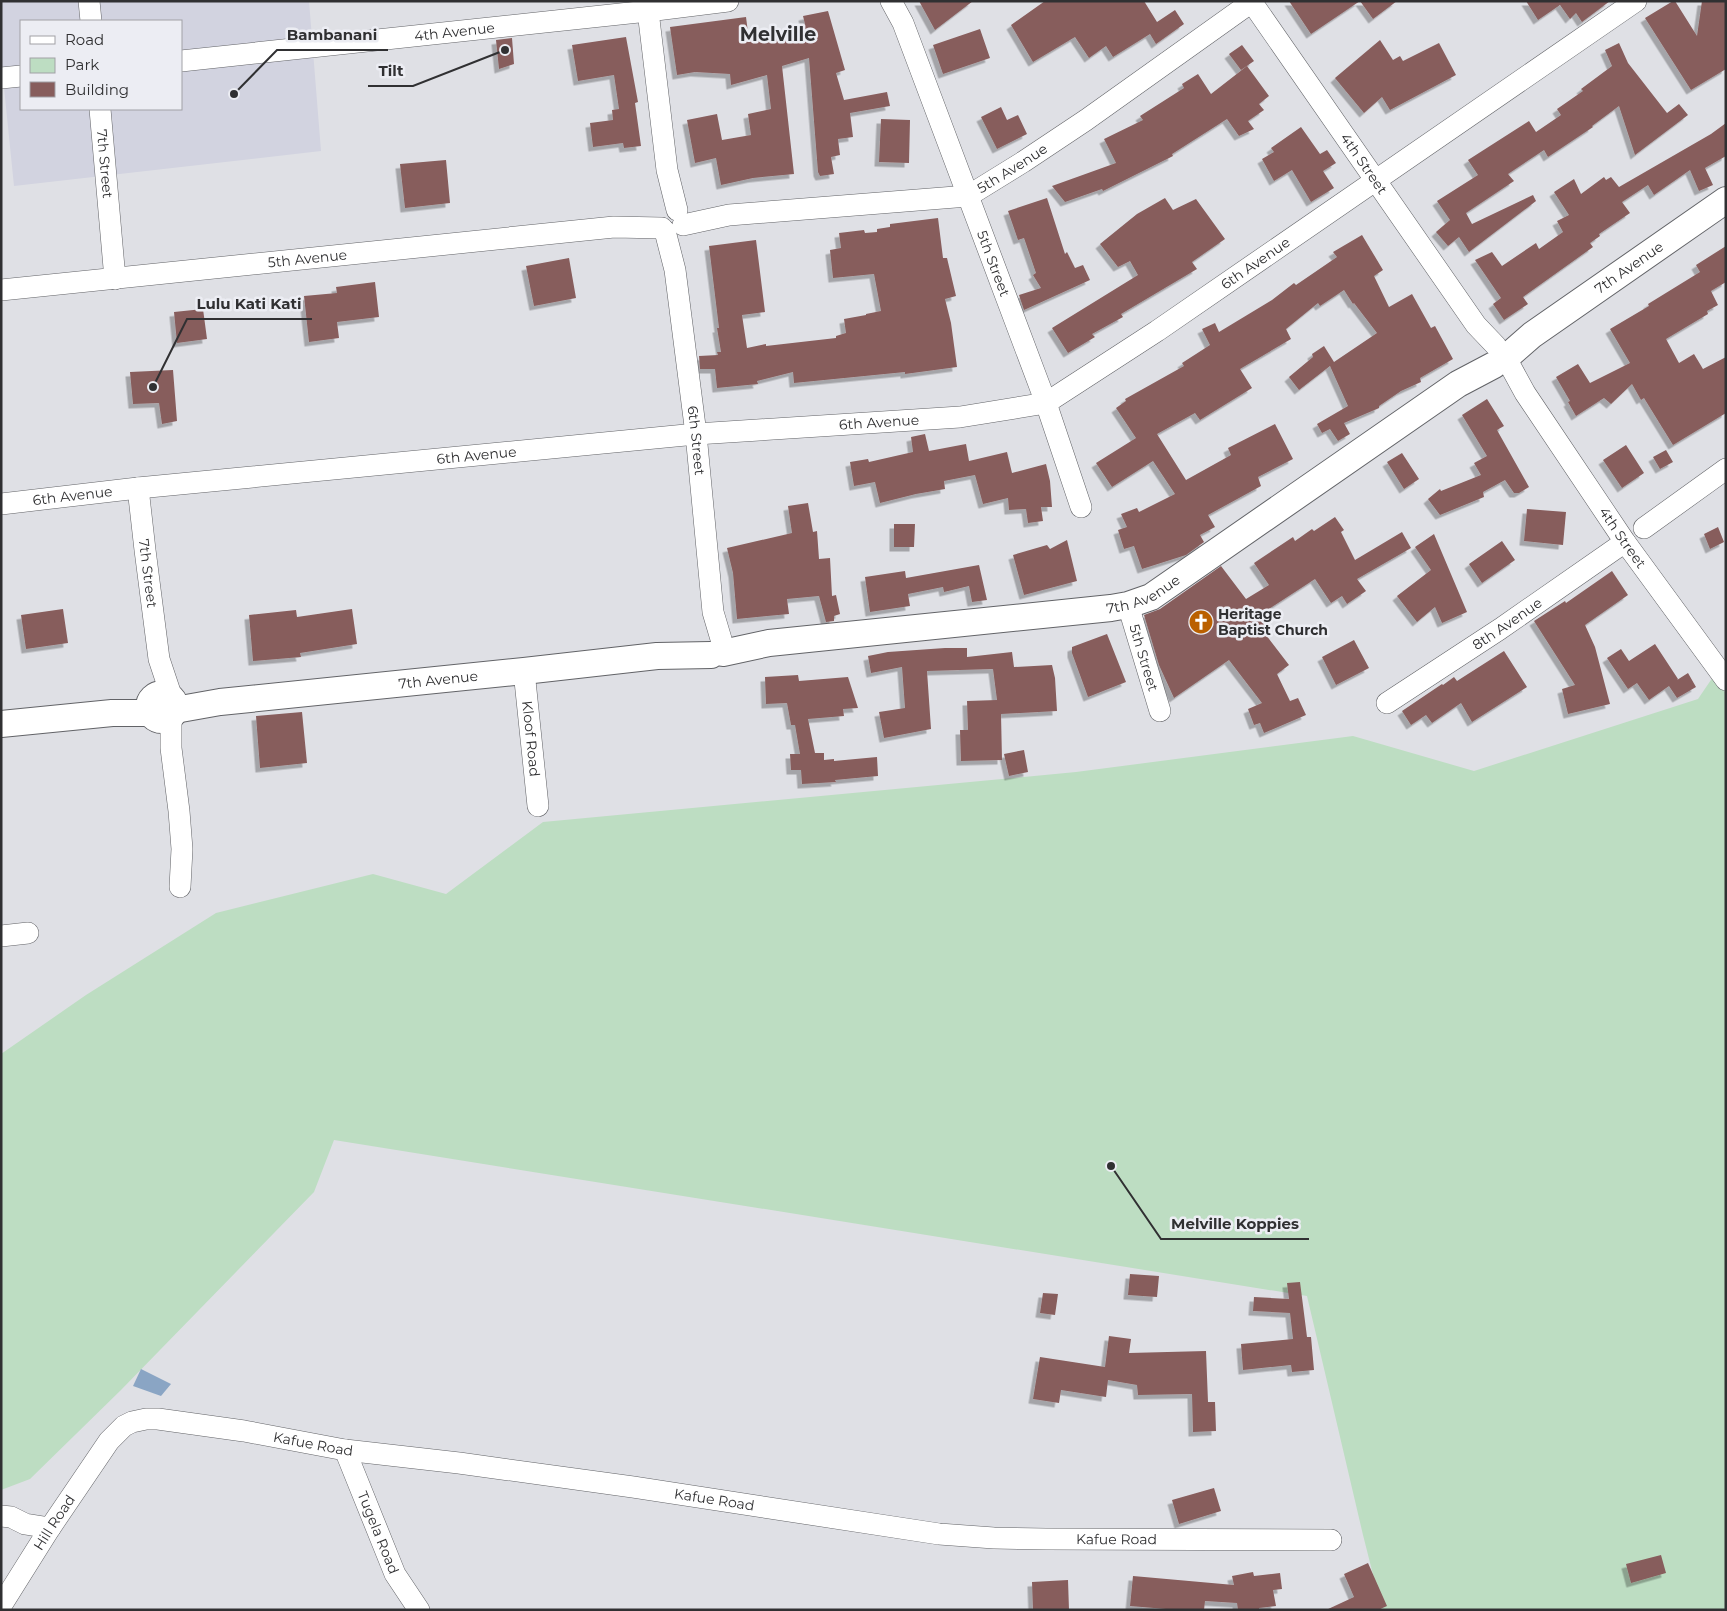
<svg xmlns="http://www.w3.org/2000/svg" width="1727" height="1611" viewBox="0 0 1727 1611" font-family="Montserrat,sans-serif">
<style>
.built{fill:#d2d3e0;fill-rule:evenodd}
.green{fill:#bdddc2}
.water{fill:#8aa5c4}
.building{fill:#875d5c;filter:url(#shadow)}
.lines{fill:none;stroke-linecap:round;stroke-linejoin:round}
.minor-casing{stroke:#626367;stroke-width:22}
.tertiary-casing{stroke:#626367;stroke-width:28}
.minor{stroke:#fff;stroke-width:21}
.tertiary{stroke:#fff;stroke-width:26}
.labels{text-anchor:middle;stroke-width:5;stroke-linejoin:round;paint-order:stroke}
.street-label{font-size:14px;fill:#303032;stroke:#ecedf3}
.poi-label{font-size:14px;font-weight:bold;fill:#303032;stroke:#ecedf3;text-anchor:start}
.district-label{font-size:19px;font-weight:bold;fill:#303032;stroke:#ecedf3}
.leader{fill:none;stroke:#303032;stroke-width:2}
.callout-dot{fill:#303032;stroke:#ecedf3;stroke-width:2}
.callout-label{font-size:15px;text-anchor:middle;font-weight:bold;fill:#303032;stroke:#ecedf3;stroke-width:5;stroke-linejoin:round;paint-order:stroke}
</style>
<defs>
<filter id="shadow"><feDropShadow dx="-4.5" dy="4.5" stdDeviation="0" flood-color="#0004"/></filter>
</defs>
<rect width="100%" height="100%" fill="#dfe0e5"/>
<path class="built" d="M1 1H309L321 151 14 186 1 58ZM21 21H181V109H21Z"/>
<path class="green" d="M1715 674 1726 694V1610H1382L1363 1535 1307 1296 334 1140 314 1192 121 1390 30 1479 1 1490V1054L86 995 216 913 373 874 446 894 543 822 1076 772 1353 736 1474 771 1698 699Z"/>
<path class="water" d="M141 1369 171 1384 161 1396 133 1386Z"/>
<path class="building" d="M919 1H973L935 30Z
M1045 1H1144L1157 22 1175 10 1184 24 1156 44 1150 34 1113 57 1106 46 1089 58 1075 37 1033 62 1011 25Z
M1289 1H1360L1311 34Z
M1360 1H1397L1373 19Z
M1526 1H1610L1582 22 1576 13 1570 19 1560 5 1538 20Z
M1673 1H1675L1697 36 1702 1H1726V69L1691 90 1645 18Z
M828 11 845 70 836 73 844 100 887 92 890 106 850 113 853 137 838 139 840 155 831 157 834 174 820 176 818 172 809 58 782 66 794 174 753 178 721 185 716 158 695 163 687 120 717 114 722 140 751 135 748 114 771 109 767 75 731 85 730 74 695 72 677 75 670 27 746 17 749 40 805 24 803 16Z
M980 29 990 58 943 74 933 45Z
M626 37 638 102 635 103 641 146 624 148 623 143 593 147 590 123 613 120 612 110 619 109 614 75 578 81 572 45Z
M512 38 514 64 499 69 496 40Z
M1380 40 1393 60 1400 56 1403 61 1439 43 1456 75 1390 110 1382 97 1364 113 1335 78Z
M1619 43 1628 63 1667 113 1679 104 1688 115 1635 155 1619 106 1592 126 1593 127 1548 157 1544 150 1508 174 1514 181 1466 213 1472 224 1533 195 1536 201 1469 252 1459 237 1448 246 1436 232 1450 220 1437 201 1478 175 1468 160 1529 121 1536 132 1561 115 1557 109 1583 91 1581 89 1612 66 1605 50Z
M1242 45 1254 61 1241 70 1229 54Z
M1247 66 1269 96 1259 104 1264 110 1248 121 1254 129 1239 136 1227 119 1172 154 1173 156 1103 191 1102 189 1065 202 1052 186 1116 163 1104 139 1143 120 1140 116 1184 88 1182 84 1198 74 1211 94Z
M1001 107 1007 120 1018 115 1027 134 997 149 981 117Z
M881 119 910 120 909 163 879 162Z
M1726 123V156L1705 168 1713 185 1699 191 1690 170 1654 195 1648 185 1622 202 1630 213 1599 234 1600 236 1590 243 1593 247 1523 297 1528 304 1504 320 1493 304 1501 298 1475 260 1492 252 1502 266 1536 243 1539 249 1563 232 1557 221 1569 215 1554 192 1574 179 1581 194 1604 177 1606 180 1611 177 1619 187 1711 134Z
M1301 127 1320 154 1327 150 1336 163 1323 171 1334 188 1311 202 1292 170 1274 181 1262 159 1274 152 1271 148Z
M446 160 450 203 405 208 400 164Z
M1047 198 1065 254 1067 252 1075 268 1083 265 1090 280 1024 310 1019 295 1041 288 1033 275 1036 273 1024 238 1018 240 1008 211Z
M1165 198 1173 210 1196 199 1225 239 1192 262 1197 269 1121 314 1123 317 1092 334 1095 337 1068 353 1052 328 1138 275 1130 261 1118 267 1100 244 1137 214Z
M938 218 943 258H947L956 296 945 299 951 323 957 367 905 374V372L794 383 793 372 757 381 758 384 717 388 715 369H700L699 356 718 355 717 352H721L717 328H719L709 246 756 240 765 312 742 315 747 348 766 344V346L836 338V336L846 333 844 319 866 315V314L881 311 874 274 833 278 830 250 841 248 839 233 864 230 865 233 877 232V229L890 227V224Z
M1362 235 1383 270 1374 276 1389 307 1412 294 1431 328 1435 326 1453 359 1420 378 1421 382 1401 391 1379 406V408L1344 423 1350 434 1338 441 1330 429 1322 433 1317 424 1348 406 1330 366 1299 390 1289 377 1313 357 1312 354 1324 346 1334 362 1377 333 1354 303 1353 304 1344 290 1320 306 1318 303 1286 329 1291 339 1240 369 1252 388 1200 420 1195 413 1157 434 1186 480 1231 455 1228 448 1275 424 1293 459 1258 477 1261 486 1208 515 1215 527 1200 535 1204 542 1186 555 1142 569 1134 546 1124 549 1118 530 1127 527 1121 514 1137 508 1139 512 1175 494 1153 461 1112 487 1096 463 1136 438 1116 408 1126 401 1125 399 1184 366 1182 363 1210 345 1202 329 1215 323 1219 332 1272 300 1294 283 1296 285 1337 257 1333 252Z
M1726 246V282L1711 291 1718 305 1707 311 1708 314 1666 339 1679 363 1694 354 1703 369 1726 357V413L1673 445 1644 398 1641 400 1632 384 1611 404 1604 398 1576 416 1568 402 1570 401 1556 377 1578 364 1590 383 1630 363 1610 329 1649 306 1648 304 1700 272 1696 265Z
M569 258 576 298 534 306 526 266Z
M375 282 379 317 337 322 339 338 309 342 304 296 337 293 336 287Z
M203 309 207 339 177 343 174 312Z
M173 370 177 421 162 424 159 403 133 404 130 372Z
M1487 399 1504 426 1497 430 1529 487 1519 493H1514L1505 480 1483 492 1484 497 1440 515 1428 499 1440 489 1441 491 1481 475 1474 463 1487 456 1462 415Z
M925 434 929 451 966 444 969 461 1007 452 1012 473 1046 464 1050 481 1052 507H1041L1043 521 1028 523 1026 509 1009 510 1008 498 983 504 975 475 944 481 945 489 916 494 880 503 875 482 854 486 850 462 868 459 869 462 913 452 911 437Z
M1626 445 1644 473 1622 488 1603 460Z
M1666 450 1673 462 1660 469 1653 457Z
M1402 453 1419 479 1404 489 1387 462Z
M808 503 813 532 817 531 819 559 830 558 832 596 836 595 840 614 834 616V621L826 622 819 596 787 599 789 614 737 619 733 573 727 548 792 533 788 506Z
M1527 509 1566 512 1563 545 1524 541Z
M1335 517 1344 530 1341 532 1355 560 1402 532 1411 548 1357 579 1366 591 1347 604 1342 596 1331 603 1315 579 1258 616 1270 632 1266 635 1289 665 1277 674 1290 701 1298 698 1306 715 1264 733 1260 723 1254 725 1248 709 1262 703 1229 660 1174 698 1159 665 1144 615 1160 609 1221 566 1246 599 1269 585 1254 563 1293 537 1295 541 1312 529 1314 531Z
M894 524H915L914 547H894Z
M1718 527 1724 542 1710 549 1704 534Z
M1434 534 1467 612 1442 623 1435 607 1417 622 1397 596 1431 570 1415 547Z
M1067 540 1077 581 1024 595 1013 555 1047 545 1050 549Z
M1502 541 1515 560 1482 583 1469 564Z
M979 565 987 600 972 602 969 586 944 592 943 587 908 594 910 606 870 612 865 577 905 571 906 578Z
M1612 571 1628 595 1585 625 1595 647 1610 704 1568 714 1562 689 1575 685 1534 621 1565 601 1566 603Z
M63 609 68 643 26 649 21 615Z
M352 609 357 644 300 653 301 657 253 661 249 615 296 610 297 617Z
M1107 634 1126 682 1088 697 1072 653V647Z
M1354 640 1369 668 1336 685 1322 657Z
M1655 644 1678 679 1677 680 1688 673 1696 687 1677 698 1669 686 1649 700 1637 683 1628 689 1607 658 1621 649 1629 661Z
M945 648H967V657L1012 652 1014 667 1052 665 1055 678 1057 711 1001 714 1002 760 961 761 960 730H968L967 701 997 700 993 669 927 671 931 729 884 738 879 712 905 708 902 667 871 673 868 656 888 652Z
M1504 651 1527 687 1472 722 1461 703 1432 723 1426 715 1411 725 1402 711 1442 684 1443 685 1454 677 1457 681Z
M798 675 799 681 848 677 858 708 843 709 844 716 808 719 815 753H824V760L834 759V761L877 757 878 776 835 780 836 782 802 784 801 770H791L790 754H800L795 725H791L787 703 766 704 765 677Z
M302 712 307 763 260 768 256 716Z
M1024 750 1028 772 1009 776 1004 754Z
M1130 1274 1159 1276 1157 1297 1128 1295Z
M1300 1282 1307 1337H1311L1314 1370 1292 1372 1291 1365 1243 1370 1241 1344 1293 1339 1290 1313 1253 1311 1254 1297 1289 1299 1287 1283Z
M1043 1293 1058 1294 1055 1315 1040 1313Z
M1109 1336 1131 1339 1129 1353 1206 1351 1208 1402H1215L1216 1431 1193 1432 1192 1394 1138 1395 1137 1385 1108 1380 1106 1397 1061 1390 1059 1403 1033 1399 1040 1357 1105 1367Z
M1214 1488 1221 1511 1179 1524 1172 1500Z
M1661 1555 1666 1573 1631 1583 1626 1564Z
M1368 1563 1387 1606 1378 1610H1326L1354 1597 1344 1574Z
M1253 1572 1254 1576 1280 1573 1282 1589 1273 1590 1276 1606 1259 1608V1610H1238L1237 1603 1205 1601 1204 1610H1178L1130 1606 1133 1576 1234 1585 1232 1576Z
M1068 1580 1069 1610H1033L1032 1582Z"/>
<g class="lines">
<defs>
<g id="minor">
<path d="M89 1 91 21"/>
<path id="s1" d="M891 1 903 23 1046 403 1081 507"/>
<path id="s2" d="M1251 1 1476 325 1496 346"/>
<path d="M648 11 667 170 677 210"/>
<path id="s3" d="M181 61 648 11 728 1"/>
<path d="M1 78 21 76"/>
<path id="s4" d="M100 109 115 279"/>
<path id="s5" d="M683 225 729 215 968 196 1023 162 1086 120 1253 1"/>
<path id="s6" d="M665 231 675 270 696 434 713 612 721 639"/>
<path id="s7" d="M1 290 614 227 662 228"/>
<path id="s8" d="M1507 360 1525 393 1625 542 1726 680"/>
<path id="s9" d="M138 488 145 550 159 659 172 698"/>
<path id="s10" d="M1 504 138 488 696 434 960 417 1046 403 1157 331 1636 1"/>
<path d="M1644 528 1726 469"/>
<path id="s11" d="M1128 605 1160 711"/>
<path id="s12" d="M524 671 538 806"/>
<path id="s13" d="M1387 703 1500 629 1625 542"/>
<path d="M171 716V748L179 811 182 849 180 887"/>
<path d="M1 936 28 933"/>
<path id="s14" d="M345 1450 395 1574 419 1610"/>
<path d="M1 1516 11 1517 25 1524 50 1528"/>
<path id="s15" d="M1 1606 50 1528 109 1441 124 1426 132 1422 146 1419H158L244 1431 345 1450 459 1463 633 1487 939 1534 994 1538 1046 1539 1331 1540"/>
</g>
<g id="tertiary">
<path id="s16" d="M1508 356 1532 335 1726 200"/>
<path id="s17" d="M723 653 769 643 1111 608 1128 605 1151 597 1458 384 1494 365"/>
<circle cx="162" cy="707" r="13"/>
<path id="s18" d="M175 710 220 702 524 671 657 656 711 655"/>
<path d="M1 724 112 713H151"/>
</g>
</defs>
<use href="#minor" class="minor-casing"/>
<use href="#tertiary" class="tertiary-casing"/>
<use href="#minor" class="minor"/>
<use href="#tertiary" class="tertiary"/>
</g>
<defs>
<symbol id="church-disc" viewBox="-11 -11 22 22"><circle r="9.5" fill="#ba6000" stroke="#ecedf3"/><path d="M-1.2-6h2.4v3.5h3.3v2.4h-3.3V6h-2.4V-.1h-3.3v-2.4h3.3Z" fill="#fff"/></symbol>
</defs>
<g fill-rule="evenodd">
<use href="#church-disc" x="1187" y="608" width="28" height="28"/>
</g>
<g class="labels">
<g class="street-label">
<text dy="5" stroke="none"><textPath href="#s3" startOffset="275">4th Avenue</textPath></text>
<text dy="5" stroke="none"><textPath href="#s2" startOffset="198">4th Street</textPath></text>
<text dy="5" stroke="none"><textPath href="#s4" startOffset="55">7th Street</textPath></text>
<text dy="5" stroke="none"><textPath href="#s5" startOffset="339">5th Avenue</textPath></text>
<text dy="5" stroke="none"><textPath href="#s7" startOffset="308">5th Avenue</textPath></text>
<text dy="5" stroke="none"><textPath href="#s10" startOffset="1302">6th Avenue</textPath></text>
<text dy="5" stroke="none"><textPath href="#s1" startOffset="282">5th Street</textPath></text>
<text dy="5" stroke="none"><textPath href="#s16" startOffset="150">7th Avenue</textPath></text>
<text dy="5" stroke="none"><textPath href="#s10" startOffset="882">6th Avenue</textPath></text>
<text dy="5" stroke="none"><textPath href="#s6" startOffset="212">6th Street</textPath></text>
<text dy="5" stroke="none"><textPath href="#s10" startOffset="478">6th Avenue</textPath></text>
<text dy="5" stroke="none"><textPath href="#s10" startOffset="72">6th Avenue</textPath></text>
<text dy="5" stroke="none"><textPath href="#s8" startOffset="212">4th Street</textPath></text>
<text dy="5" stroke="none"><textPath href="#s9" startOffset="86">7th Street</textPath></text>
<text dy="5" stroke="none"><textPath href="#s17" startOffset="426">7th Avenue</textPath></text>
<text dy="5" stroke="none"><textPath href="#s13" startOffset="144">8th Avenue</textPath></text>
<text dy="5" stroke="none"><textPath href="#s11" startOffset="55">5th Street</textPath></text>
<text dy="5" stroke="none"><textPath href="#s18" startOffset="265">7th Avenue</textPath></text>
<text dy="5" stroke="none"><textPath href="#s12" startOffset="68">Kloof Road</textPath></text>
<text dy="5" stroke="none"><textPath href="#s15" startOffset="411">Kafue Road</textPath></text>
<text dy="5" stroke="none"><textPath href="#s15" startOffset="816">Kafue Road</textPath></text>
<text dy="5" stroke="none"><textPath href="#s15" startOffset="99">Hill Road</textPath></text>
<text dy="5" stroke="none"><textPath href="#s14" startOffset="89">Tugela Road</textPath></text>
<text dy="5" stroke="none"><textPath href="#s15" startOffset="1221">Kafue Road</textPath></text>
</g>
<g class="poi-label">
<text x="1218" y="619">Heritage<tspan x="1218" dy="16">Baptist Church</tspan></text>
</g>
<g class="district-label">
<text x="778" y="41">Melville</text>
</g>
</g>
<path class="leader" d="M234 94L277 50H388M505 50L413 86H368M153 387L187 319H312M1111 1166L1161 1239H1309"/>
<g class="callout-dot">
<circle cx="234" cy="94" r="5"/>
<circle cx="505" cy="50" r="5"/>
<circle cx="153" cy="387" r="5"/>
<circle cx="1111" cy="1166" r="5"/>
</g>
<g class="callout-label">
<text x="332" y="40">Bambanani</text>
<text x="391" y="76">Tilt</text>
<text x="249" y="309">Lulu Kati Kati</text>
<text x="1235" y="1229">Melville Koppies</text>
</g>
<rect width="1727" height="1611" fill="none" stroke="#303032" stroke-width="5"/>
<rect x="20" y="20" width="162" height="90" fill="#ecedf3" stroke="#a1a1a6"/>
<rect x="30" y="36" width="25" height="8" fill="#ffffff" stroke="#a1a1a6"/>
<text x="65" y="45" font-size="15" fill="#303032">Road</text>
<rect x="30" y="58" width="25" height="15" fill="#bdddc2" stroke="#a1a1a6"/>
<text x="65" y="70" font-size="15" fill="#303032">Park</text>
<rect x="30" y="82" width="25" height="15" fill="#875d5c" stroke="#a1a1a6"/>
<text x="65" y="95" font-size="15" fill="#303032">Building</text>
</svg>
